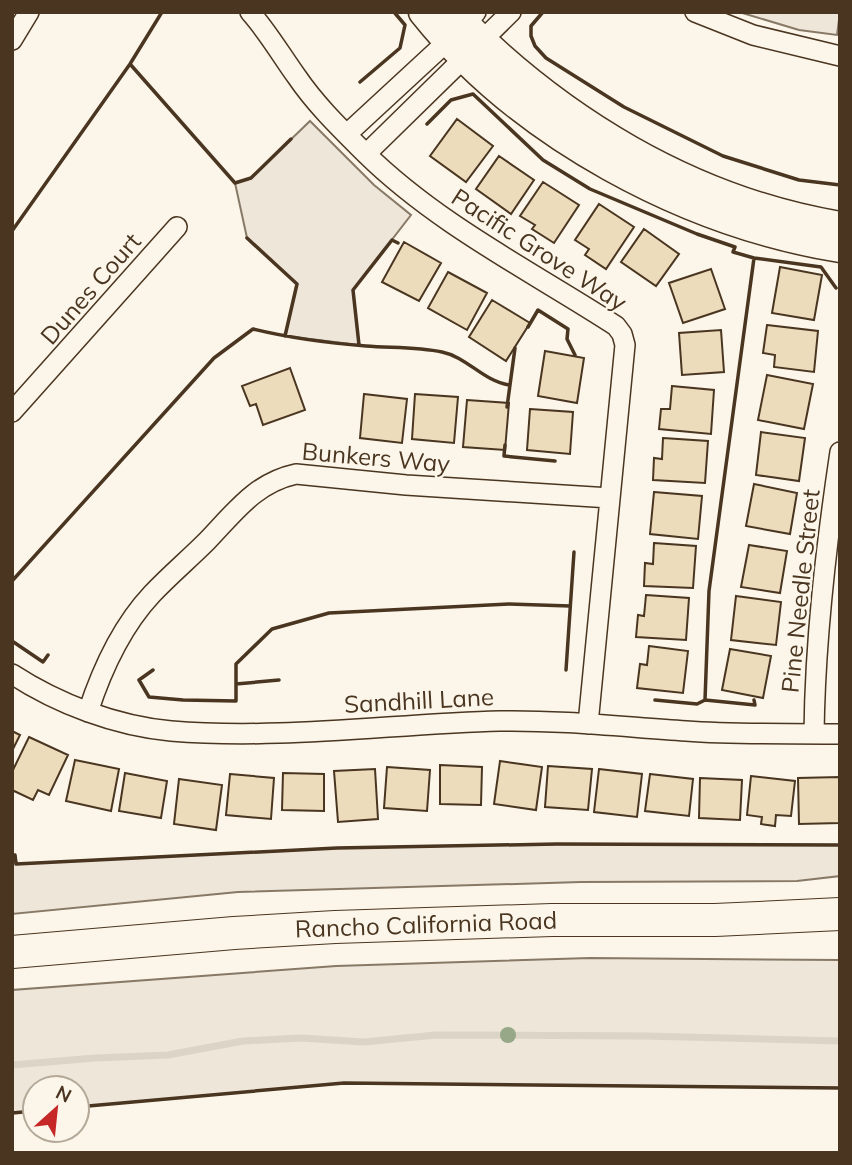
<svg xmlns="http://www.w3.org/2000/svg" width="852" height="1165" viewBox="0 0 852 1165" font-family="Mulish,sans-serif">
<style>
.green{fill:#ede6d9;stroke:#887966;stroke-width:2}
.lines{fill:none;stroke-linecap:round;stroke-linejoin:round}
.stream{stroke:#dcd4c6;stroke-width:7}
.building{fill:#ecdcbc;stroke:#4a3520;stroke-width:2}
.street-casing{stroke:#4a3520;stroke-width:22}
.secondary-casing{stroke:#4a3520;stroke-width:31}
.primary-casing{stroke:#4a3520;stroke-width:34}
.street{stroke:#fbf6e9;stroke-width:19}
.secondary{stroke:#fbf6e9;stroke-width:28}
.primary{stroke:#fbf6e9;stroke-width:32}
.wall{stroke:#4a3520;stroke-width:3.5}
.tree{fill:#96a887}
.labels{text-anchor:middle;stroke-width:5;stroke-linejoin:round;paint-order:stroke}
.street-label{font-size:24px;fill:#4a3520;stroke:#fbf6e9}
</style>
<rect width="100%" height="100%" fill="#fbf6e9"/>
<path class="green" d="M739 12H840L837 35 799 30Z
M310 121 374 185 411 215 353 290 359 345 285 336 297 284 247 238 235 183 251 178Z
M557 844 840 845V876L797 881 581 882 238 892 12 914V856L15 855 17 864 337 848Z
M590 958 840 960V1088L344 1083 77 1107V1088H35V1111L12 1113V990L336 966Z"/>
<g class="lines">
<path class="stream" d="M12 1065 95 1058 168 1055 243 1041 301 1038 364 1042 436 1035 645 1036 840 1041"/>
</g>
<path class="building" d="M457 119 493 146 466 182 430 156Z
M499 156 534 180 511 214 476 189Z
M543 182 579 205 554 243 532 229 535 225 520 216Z
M599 204 634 227 606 269 585 255 589 249 575 240Z
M644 229 679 254 656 286 621 262Z
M404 242 441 263 419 301 382 282Z
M780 267 822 275 814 320 772 313Z
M711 269 725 309 683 323 669 283Z
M448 272 487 293 467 330 428 308Z
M492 300 530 323 506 361 469 337Z
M767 325 818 331 814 372 774 367 775 355 763 353Z
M721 330 724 372 682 375 679 333Z
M545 351 584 358 577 403 538 396Z
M290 368 305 410 263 425 256 404 250 406 242 386Z
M767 375 813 384 804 429 758 420Z
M672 386 714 390 711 434 659 429 661 409H670Z
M364 394 407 399 402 443 360 438Z
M415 394 458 397 454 443 412 439Z
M467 400 509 403 505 450 463 447Z
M530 409 573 412 570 454 527 450Z
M761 432 805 438 799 481 756 475Z
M663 438 708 441 705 483 653 480 654 458 662 459Z
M754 484 797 493 790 534 746 526Z
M654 492 702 496 698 539 650 534Z
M654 543 696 546 693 588 644 586 645 563 653 564Z
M749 545 787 551 780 593 741 587Z
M646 595 689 598 686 640 636 637 638 615 644 616Z
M736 596 781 602 776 645 731 640Z
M649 646 688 651 683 693 637 688 640 664 647 665Z
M730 649 771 656 763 698 722 690Z
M12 731 20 735 12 751Z
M29 737 68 755 49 795 38 790 33 800 12 790V772Z
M75 760 119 769 111 811 66 801Z
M500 761 542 767 536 810 494 804Z
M440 765 482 767 481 805 440 804Z
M548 766 592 769 588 810 545 807Z
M387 767 430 770 427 811 384 808Z
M375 769 378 819 338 822 334 771Z
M599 769 642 774 637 817 594 812Z
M125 773 167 781 161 818 119 811Z
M283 773 324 774V811L282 810Z
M230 774 274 778 271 819 226 815Z
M650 774 693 779 689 816 645 811Z
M751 776 795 781 791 816 776 815 775 826 761 824 762 817 747 815Z
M840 777V823L799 824 798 778Z
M700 778 742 780 740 820 699 818Z
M179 779 222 785 216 830 174 824Z"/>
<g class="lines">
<defs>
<path id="street" d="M250 12C268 32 281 55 297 77 316 105 341 129 365 153 437 224 531 271 616 326L622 334 625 345 588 724
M695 12 753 35 840 56
M12 40 29 12
M347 134 465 25 476 12
M366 154 511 12
M12 412 177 227
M12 674C58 704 116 726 171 731 280 740 391 724 500 721 562 720 624 727 686 731 737 735 789 733 840 734
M88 712C102 669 121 627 152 594 170 575 189 559 207 541 235 512 255 483 296 474L406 485 610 498
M814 734C815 639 826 546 840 452"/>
<path id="secondary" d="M423 12C521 135 686 223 840 248
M453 12C558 120 691 201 840 226"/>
<path id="primary" d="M12 952 234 933 335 927 552 920H715L840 914"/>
</defs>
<use href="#street" class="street-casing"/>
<use href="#secondary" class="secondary-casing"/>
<use href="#primary" class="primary-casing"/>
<use href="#street" class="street"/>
<use href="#secondary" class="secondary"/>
<use href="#primary" class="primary"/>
<path class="wall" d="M543 12 531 26V36L535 46 546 58 624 107 723 156 799 180 840 185
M130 64 235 183 251 178 291 139
M360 82 400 48 405 25 394 12
M427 124 451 100 473 94 543 160 590 189 697 234 735 247 733 252 754 258 821 267 836 288
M12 231 130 64 162 12
M247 238 297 284 285 336
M528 327 538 310 568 329 567 339 575 355
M359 345 353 290 392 240 398 243
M507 407 515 348
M505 445 504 456 555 461
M12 581 214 358 253 329C290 338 328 343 366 346 391 348 417 347 442 352 467 357 483 381 509 385
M12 641 43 662 48 655
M153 670 139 680 149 697 183 700 236 701V664L272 629 329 613 509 604 570 606
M566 670 574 552
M236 684 279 680
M655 700 697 704 705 700 755 705 754 700
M705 700 709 591 754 258
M12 856 15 855 16 864 337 848 557 844 840 845
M77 1107 344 1083 840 1088
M12 1113 35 1111"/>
</g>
<circle class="tree" cx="508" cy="1035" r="8"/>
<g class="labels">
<g class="street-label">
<text transform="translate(539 250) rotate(33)" y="8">Pacific Grove Way</text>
<text transform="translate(91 289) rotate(-49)" y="8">Dunes Court</text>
<text transform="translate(376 458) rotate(5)" y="8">Bunkers Way</text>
<text transform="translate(801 591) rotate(-84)" y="8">Pine Needle Street</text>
<text transform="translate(419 701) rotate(-3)" y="8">Sandhill Lane</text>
<text transform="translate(426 925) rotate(-2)" y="8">Rancho California Road</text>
</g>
</g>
<rect width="852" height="1165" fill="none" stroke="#4a3520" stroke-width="28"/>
<g transform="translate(56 1109) rotate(27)"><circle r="33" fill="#fbf6e9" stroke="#b4a999" stroke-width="2"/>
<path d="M0-5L12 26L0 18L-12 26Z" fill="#c62828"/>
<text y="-10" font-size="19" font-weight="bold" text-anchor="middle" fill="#4a3520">N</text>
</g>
</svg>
